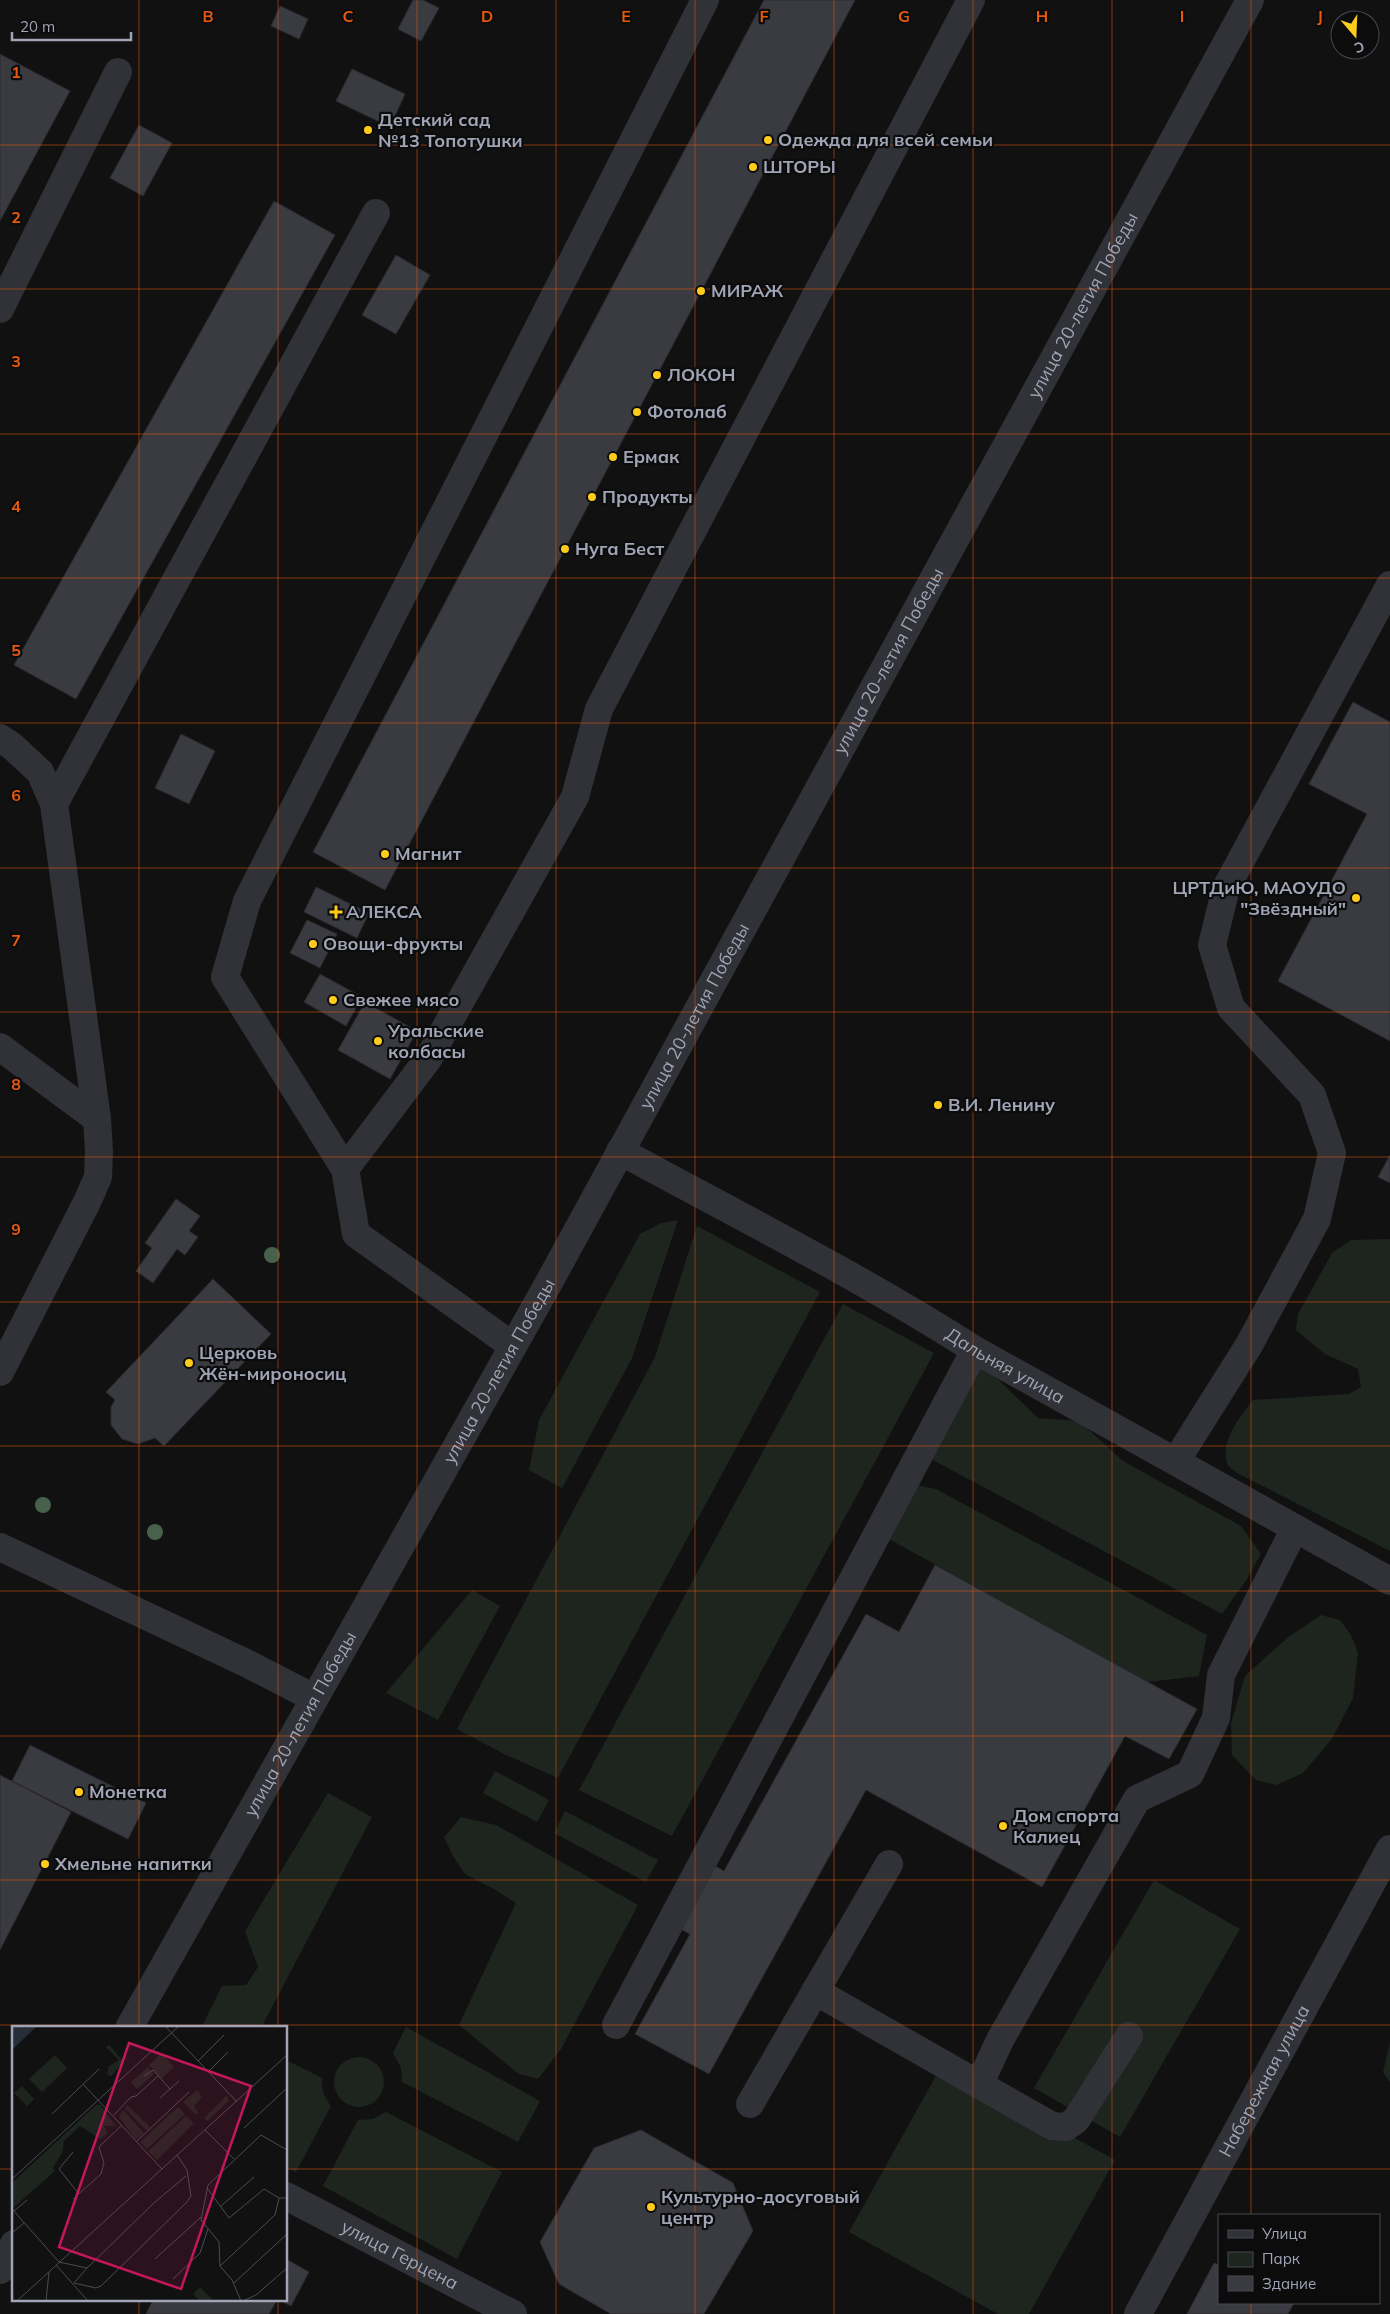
<svg xmlns="http://www.w3.org/2000/svg" width="1390" height="2314" viewBox="0 0 1390 2314" font-family="Mulish,sans-serif">
<style>
.green{fill:#1d251e}
.building{fill:#3a3a41;stroke:#2b2a2f}
.lines{fill:none;stroke-linecap:round;stroke-linejoin:round}
.minor{stroke:#313238;stroke-width:28}
.tree{fill:#48614d}
.grid{fill:none;stroke:#e8590c;stroke-width:1;stroke-opacity:0.55}
.poi-dot{fill:#ffcc1c;stroke:#0c0c0d;stroke-width:2}
.labels{text-anchor:middle;stroke-width:4.5;stroke-linejoin:round;paint-order:stroke}
.poi-label{font-size:18px;font-weight:bold;fill:#a0a4b5;stroke:#0c0c0d;text-anchor:start}
.street-label{font-size:18px;fill:#a0a4b5;stroke:#0c0c0d}
.inset-road{fill:none;stroke:#4a4c53;stroke-width:1}
.view{fill:#c2185b;fill-opacity:0.15;stroke:#c2185b;stroke-width:2.5}
.inset-edge{fill:none;stroke:#a0a4b5;stroke-width:2.5}
.grid-label{font-size:16px;text-anchor:middle;font-weight:bold;fill:#e8590c;stroke:#0c0c0d;stroke-width:4.5;stroke-linejoin:round;paint-order:stroke}
</style>
<rect width="100%" height="100%" fill="#111112"/>
<path class="green" d="M678 1220 632 1358 562 1488 529 1470 539 1420 640 1234 661 1223Z
M697 1226 820 1292 558 1778 504 1754 457 1729 655 1357Z
M1390 1239V1551L1237 1473C1234 1471 1230 1468 1228 1465 1218 1444 1241 1415 1253 1400L1349 1394 1361 1387 1358 1369 1325 1354 1296 1330 1298 1314 1332 1253 1351 1240Z
M843 1304 934 1353 672 1836 579 1790Z
M980 1362 1038 1418 1079 1421 1123 1461 1241 1526 1261 1554 1247 1579 1222 1614 927 1457 952 1363Z
M906 1483 936 1489 1207 1635 1199 1676 1148 1682 880 1534Z
M472 1590 500 1606 438 1720 386 1693Z
M1321 1615 1340 1620 1351 1635 1358 1653 1353 1698 1332 1739 1303 1773 1276 1785 1256 1780 1232 1755 1231 1723 1245 1676 1287 1638Z
M495 1771 549 1800 537 1822 483 1793Z
M328 1793 372 1817 261 2028H201L222 1986 246 1985 258 1967 245 1931Z
M565 1811 658 1860 646 1882 554 1833Z
M461 1817 496 1825 638 1905 561 2049 538 2079 519 2074 459 2025 516 1903 494 1889 465 1874 453 1856 444 1837Z
M1154 1880 1240 1929 1120 2137 1034 2088Z
M406 2027 540 2101 518 2142 402 2082 401 2068 393 2053Z
M1390 2042V2083L1383 2072Z
M334 2082a25 25 0 1 1 50 0a25 25 0 1 1-50 0Z
M286 2060 322 2078C321 2089 324 2097 331 2106L296 2172 286 2167Z
M942 2065 1115 2160 1029 2314H998L849 2232Z
M386 2112 502 2172 457 2259 323 2186 358 2120 373 2119Z"/>
<path class="building" d="M413 0H423L439 8 421 41 398 29Z
M764 0H855L385 890 313 852Z
M280 6 308 19 299 39 271 26Z
M0 54 70 91 0 221Z
M352 69 405 94 390 127 336 101Z
M139 125 172 143 143 196 110 178Z
M274 201 335 235 76 699 14 665Z
M396 255 430 275 396 334 362 315Z
M1353 702 1390 722V1041L1278 981 1367 814 1309 784Z
M181 734 215 751 189 804 155 788Z
M316 887 369 913 357 938 304 912Z
M307 920 337 934 320 968 290 953Z
M320 974 362 997 346 1026 304 1002Z
M365 1002 417 1031 390 1079 338 1050Z
M1390 1155V1183L1378 1177Z
M176 1199 200 1216 189 1231 198 1237 185 1255 177 1249 153 1283 136 1271 152 1248 145 1243Z
M213 1279 271 1334 164 1446 155 1438 138 1444 122 1439 111 1425V1407L115 1400 106 1392Z
M935 1565 1197 1709 1169 1759 1125 1736 1042 1887 866 1790 709 2074 635 2034 690 1934 673 1925 708 1862 724 1871 866 1614 899 1632Z
M30 1745 146 1803 128 1839 12 1781Z
M0 1775 71 1812 0 1950Z
M641 2130 733 2183 753 2231 704 2314H611L559 2284 540 2242 594 2148Z
M286 2259 309 2272 291 2306 279 2300H286Z
M1214 2263 1219 2265V2303H1294L1288 2314H1187Z
M153 2300H277L269 2314H146Z"/>
<g class="lines">
<g class="minor">
<path d="M0 309 118 72"/>
<path d="M0 738 12 746 40 772 54 804 97 1119 99 1152 98 1177 87 1202 0 1372"/>
<path d="M54 804 376 213"/>
<path d="M0 1047 97 1119"/>
<path id="s1" d="M620 1151C739 1216 861 1277 975 1350L1390 1581"/>
<path d="M345 1169 428 1059 575 797 599 709 971 0"/>
<path d="M513 1346 356 1234 345 1169 225 977 247 901 705 0"/>
<path d="M1176 1461 1249 1345 1317 1219 1332 1153 1312 1095 1231 1008 1212 945 1226 888 1390 585"/>
<path d="M0 1547 246 1663 314 1698"/>
<path d="M815 1991 1052 2126 1066 2127 1076 2120 1129 2036"/>
<path d="M616 2025 975 1350"/>
<path id="s2" d="M129 2028 547 1286 1250 0"/>
<path d="M979 2085 1000 2040 1137 1799 1190 1774 1216 1718 1221 1675 1295 1528"/>
<path d="M750 2104 889 1864"/>
<path id="s3" d="M286 2196 513 2314"/>
<path d="M0 2270 14 2244"/>
<path id="s4" d="M1138 2314 1390 1849"/>
</g>
</g>
<g class="tree">
<circle cx="272" cy="1255" r="8"/>
<circle cx="43" cy="1505" r="8"/>
<circle cx="155" cy="1532" r="8"/>
</g>
<path class="grid" d="M139 0V2028M278 0V2028M417 0V2314M556 0V2314M695 0V2314M834 0V2314M973 0V2314M1112 0V2314M1251 0V2215M0 145H1390M0 289H1390M0 434H1390M0 578H1390M0 723H1390M0 868H1390M0 1012H1390M0 1157H1390M0 1302H1390M0 1446H1390M0 1591H1390M0 1736H1390M0 1880H1390M0 2025H1390M0 2169H14M286 2169H1390M139 2300V2314M278 2300V2314M1251 2303V2314"/>
<g class="poi-dot">
<circle cx="368" cy="130" r="5"/>
<circle cx="768" cy="140" r="5"/>
<circle cx="753" cy="167" r="5"/>
<circle cx="701" cy="291" r="5"/>
<circle cx="657" cy="375" r="5"/>
<circle cx="637" cy="412" r="5"/>
<circle cx="613" cy="457" r="5"/>
<circle cx="592" cy="497" r="5"/>
<circle cx="565" cy="549" r="5"/>
<circle cx="385" cy="854" r="5"/>
<circle cx="1356" cy="898" r="5"/>
<path d="M333.5 904.5h5v5h5v5h-5v5h-5v-5h-5v-5h5z"/>
<circle cx="313" cy="944" r="5"/>
<circle cx="333" cy="1000" r="5"/>
<circle cx="378" cy="1041" r="5"/>
<circle cx="938" cy="1105" r="5"/>
<circle cx="189" cy="1363" r="5"/>
<circle cx="79" cy="1792" r="5"/>
<circle cx="1003" cy="1826" r="5"/>
<circle cx="45" cy="1864" r="5"/>
<circle cx="651" cy="2207" r="5"/>
</g>
<g class="labels">
<g class="poi-label">
<text x="378" y="126">Детский сад<tspan x="378" dy="21">№13 Топотушки</tspan></text>
<text x="778" y="146">Одежда для всей семьи</text>
<text x="763" y="173">ШТОРЫ</text>
<text x="711" y="297">МИРАЖ</text>
<text x="667" y="381">ЛОКОН</text>
<text x="647" y="418">Фотолаб</text>
<text x="623" y="463">Ермак</text>
<text x="602" y="503">Продукты</text>
<text x="575" y="555">Нуга Бест</text>
<text x="395" y="860">Магнит</text>
<text x="1346" y="894" text-anchor="end">ЦРТДиЮ, МАОУДО<tspan x="1346" dy="21">"Звёздный"</tspan></text>
<text x="346" y="918">АЛЕКСА</text>
<text x="323" y="950">Овощи-фрукты</text>
<text x="343" y="1006">Свежее мясо</text>
<text x="388" y="1037">Уральские<tspan x="388" dy="21">колбасы</tspan></text>
<text x="948" y="1111">В.И. Ленину</text>
<text x="199" y="1359">Церковь<tspan x="199" dy="21">Жён-мироносиц</tspan></text>
<text x="89" y="1798">Монетка</text>
<text x="1013" y="1822">Дом спорта<tspan x="1013" dy="21">Калиец</tspan></text>
<text x="55" y="1870">Хмельне напитки</text>
<text x="661" y="2203">Культурно-досуговый<tspan x="661" dy="21">центр</tspan></text>
</g>
<g class="street-label">
<text dy="6" stroke="none"><textPath href="#s2" startOffset="1969">улица 20-летия Победы</textPath></text>
<text dy="6" stroke="none"><textPath href="#s2" startOffset="1564">улица 20-летия Победы</textPath></text>
<text dy="6" stroke="none"><textPath href="#s2" startOffset="1159">улица 20-летия Победы</textPath></text>
<text dy="6" stroke="none"><textPath href="#s1" startOffset="441">Дальняя улица</textPath></text>
<text dy="6" stroke="none"><textPath href="#s2" startOffset="754">улица 20-летия Победы</textPath></text>
<text dy="6" stroke="none"><textPath href="#s2" startOffset="349">улица 20-летия Победы</textPath></text>
<text dy="6" stroke="none"><textPath href="#s4" startOffset="265">Набережная улица</textPath></text>
<text dy="6" stroke="none"><textPath href="#s3" startOffset="128">улица Герцена</textPath></text>
</g>
</g>
<g transform="translate(12 2026)">
<rect width="275" height="275" fill="#111112"/>
<path d="M97 19 112 36 99 50 95 48 97 40 107 34 94 21ZM150 27 162 41 149 53 137 39ZM43 29 55 42 30 66 17 53ZM136 41 142 48 125 63 119 56ZM10 60 22 73 15 80 2 67ZM185 64 190 71 182 80 186 86 184 89 171 76ZM215 69 217 75 195 95 192 92ZM84 79H88L104 100H92L96 107 88 113 68 100 52 115 50 127 41 142 43 145 1 182 0 157ZM115 79 138 101 135 105 113 83ZM166 81 173 88 135 123 128 116ZM111 84 132 107 124 114 107 91ZM174 90 182 97 145 134 136 125ZM188 261 200 273 198 275H188L181 268Z" fill="#1d251e"/>
<path d="M2 0H25L0 24V2Z" fill="#262e37"/>
<path class="inset-road" d="M153 0 225 76M186 35 212 9M196 46 216 26M132 50 141 44 158 63M71 58 150 143M148 72 167 55M40 88 87 43M102 89 119 71 124 70 146 50M232 102 275 62M193 104 222 133M125 115 177 66M61 126 47 143 67 168M0 153 167 0M195 162 217 192 252 163 267 172H274M61 173 89 148 92 137 87 121 110 99M208 181 242 151M0 183 47 236 75 242 143 176 174 150M2 185 15 174M0 207 12 197M143 233 189 191M44 239 76 275M208 240 263 189 267 172M161 253 188 227 196 203M62 257 84 262 89 260 175 176 179 170 175 144 165 129M62 257 75 242M222 257 275 208M5 275 275 29M34 275 37 246M229 275 220 254 208 240 207 216 189 194 196 159 249 109 275 124M231 275 244 269 275 242"/>
<path class="view" d="M117 17 239 60 169 263 47 221Z"/>
<rect width="275" height="275" class="inset-edge"/>
</g>
<g class="grid-label">
<text x="208" y="22">B</text>
<text x="348" y="22">C</text>
<text x="487" y="22">D</text>
<text x="626" y="22">E</text>
<text x="764" y="22">F</text>
<text x="904" y="22">G</text>
<text x="1042" y="22">H</text>
<text x="1182" y="22">I</text>
<text x="1320" y="22">J</text>
<text x="16" y="78">1</text>
<text x="16" y="223">2</text>
<text x="16" y="367">3</text>
<text x="16" y="512">4</text>
<text x="16" y="656">5</text>
<text x="16" y="801">6</text>
<text x="16" y="946">7</text>
<text x="16" y="1090">8</text>
<text x="16" y="1235">9</text>
</g>
<rect x="1218" y="2214" width="162" height="90" fill="#0c0c0d" stroke="#474950"/>
<rect x="1228" y="2230" width="25" height="8" fill="#313238" stroke="#474950"/>
<text x="1262" y="2239" font-size="15" fill="#a0a4b5">Улица</text>
<rect x="1228" y="2252" width="25" height="15" fill="#1d251e" stroke="#474950"/>
<text x="1262" y="2264" font-size="15" fill="#a0a4b5">Парк</text>
<rect x="1228" y="2276" width="25" height="15" fill="#3a3a41" stroke="#474950"/>
<text x="1262" y="2289" font-size="15" fill="#a0a4b5">Здание</text>
<g transform="translate(1355 35) rotate(161)"><circle r="24" fill="#0c0c0d" stroke="#474950"/>
<path d="M0-4L9 19L0 12L-9 19Z" fill="#ffcc1c"/>
<text y="-8" font-size="14" font-weight="bold" text-anchor="middle" fill="#a0a4b5">С</text>
</g>
<path d="M12 32v8h119v-8" fill="none" stroke="#a0a4b5" stroke-width="2.5"/>
<text x="20" y="32" font-size="15" fill="#a0a4b5" stroke="#0c0c0d" stroke-width="4" paint-order="stroke">20 m</text>
</svg>
